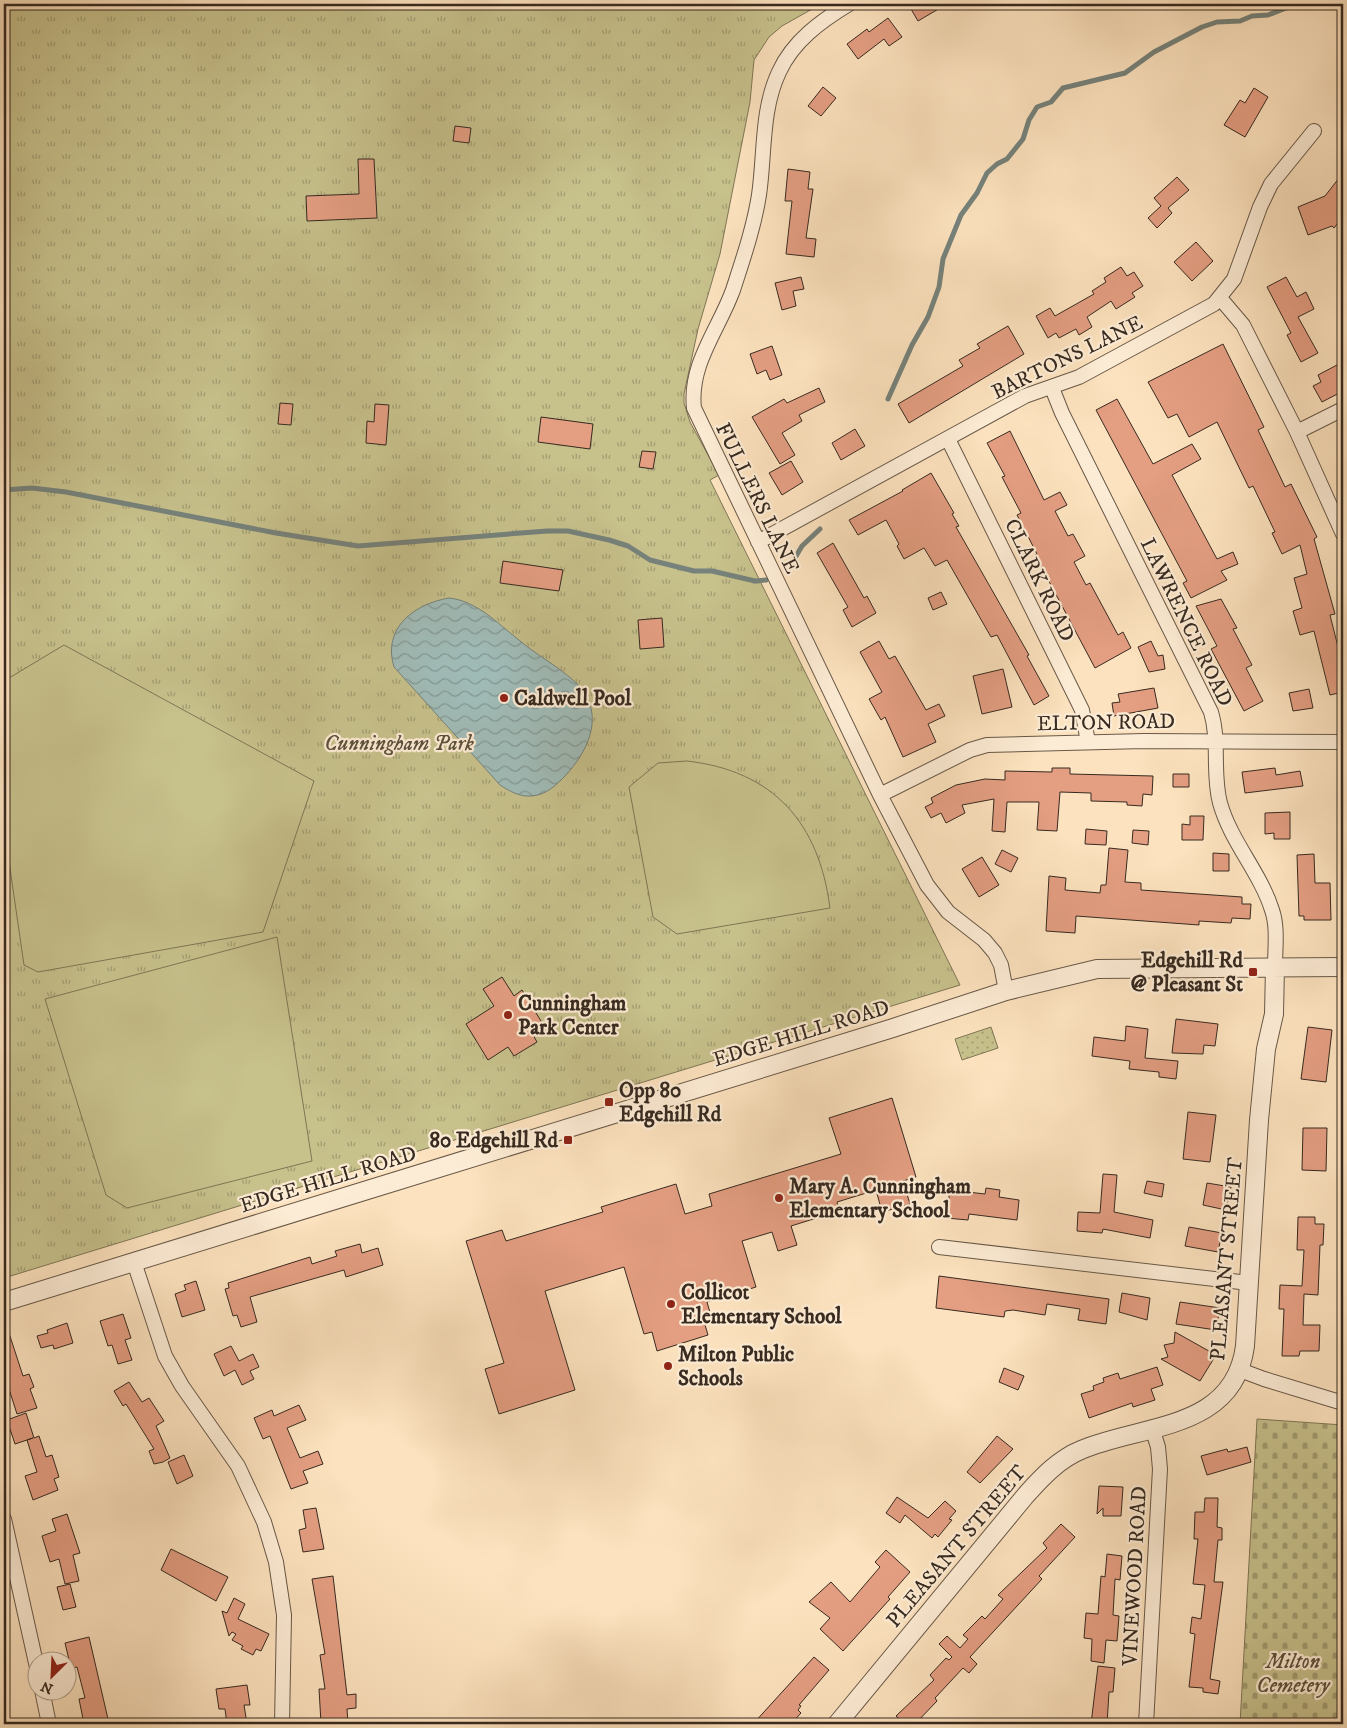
<svg xmlns="http://www.w3.org/2000/svg" width="1347" height="1728" viewBox="0 0 1347 1728" font-family="'IM FELL DW Pica',serif">
<style>
.grass{fill:url(#grass-tufts);stroke:#7f7656}
.cemetery{fill:url(#cemetery-stones);stroke:#7f7656}
.garden{fill:url(#garden-dots);stroke:#7f7656}
.pitch{fill:#c7c18c;stroke:#7f7656}
.water{fill:url(#water-waves);stroke:#76827b}
.lines{fill:none;stroke-linecap:round;stroke-linejoin:round}
.stream{stroke:#76827b;stroke-width:5}
.building{fill:#e49e82;stroke:#372a20}
.minor-casing{stroke:#685848;stroke-width:16}
.tertiary-casing{stroke:#685848;stroke-width:20}
.minor{stroke:#fdecd5;stroke-width:14}
.tertiary{stroke:#fdecd5;stroke-width:18}
.poi-dot{fill:#8f2418;stroke:#fdecd5;stroke-width:2}
.labels{text-anchor:middle;stroke-width:4.5;stroke-linejoin:round;paint-order:stroke}
.street-label{font-size:21px;fill:#372a20;stroke:#fdecd5}
.poi-label{font-size:21px;font-weight:bold;fill:#372a20;stroke:#fdecd5;text-anchor:start}
.park-label{font-size:21px;font-style:italic;fill:#5b503b;stroke:#fdecd5}
</style>
<defs>
<pattern id="grass-tufts" width="24" height="20" patternUnits="userSpaceOnUse" patternTransform="scale(1.25)"><rect width="24" height="20" fill="#c7c18c"/><path d="M3 7l-1-3M5 7V3M7 7l1-3M15 17l-1-3M17 17v-4M19 17l1-3" fill="none" stroke="#a29d72"/></pattern>
<pattern id="cemetery-stones" width="16" height="16" patternUnits="userSpaceOnUse" patternTransform="scale(1.25)"><rect width="16" height="16" fill="#c7c18c"/><path d="M2 7V4a2 2 0 0 1 4 0v3zM10 15v-3a2 2 0 0 1 4 0v3z" fill="#a29d72"/></pattern>
<pattern id="garden-dots" width="8" height="8" patternUnits="userSpaceOnUse" patternTransform="scale(1.25)"><rect width="8" height="8" fill="#c7c18c"/><path d="M2 2h.1M6 6h.1" fill="none" stroke="#a29d72" stroke-width="1.8" stroke-linecap="round"/></pattern>
<pattern id="water-waves" width="16" height="10" patternUnits="userSpaceOnUse" patternTransform="scale(1.25)"><rect width="16" height="10" fill="#a0bcb8"/><path d="M0 5q4-4 8 0t8 0" fill="none" stroke="#839995"/></pattern>
</defs>
<rect width="100%" height="100%" fill="#fce2be"/>
<filter id="stains"><feTurbulence type="fractalNoise" baseFrequency=".004" numOctaves="4"/><feColorMatrix values="0 0 0 0 .2 0 0 0 0 .09 0 0 0 0 .02 0 0 0 .5 -.17"/></filter>
<radialGradient id="worn" r=".72"><stop offset=".6" stop-color="#630" stop-opacity="0"/><stop offset="1" stop-color="#630" stop-opacity=".3"/></radialGradient>
<path class="grass" d="M4 4H821L782 26 769 37 754 60 750 102 720 254 698 329 684 394V403L690 422 719 475 710 480 960 985 4 1278Z"/>
<path class="cemetery" d="M1257 1419 1343 1425V1724H1240Z"/>
<path class="garden" d="M991 1027 998 1048 962 1060 955 1039Z"/>
<path class="pitch" d="M64 645 314 781 263 932 38 972 24 965 4 827V681Z
M687 761C774 771 819 823 830 908L677 934 653 917 629 787 658 763Z
M277 937 312 1161 127 1208 106 1195 45 999Z"/>
<path class="water" d="M449 598C477 601 497 623 519 640 536 655 573 675 584 692 603 721 586 753 566 775 556 785 547 795 531 796 520 797 509 791 500 785L394 667C382 628 414 604 449 598Z"/>
<g class="lines">
<path class="stream" d="M888 399 912 345 928 317 939 287 943 259 961 215 977 193 987 173 997 164 1007 159 1023 139 1029 120 1037 107 1051 102 1063 88 1125 73 1154 52 1202 27 1217 22 1240 21 1252 16 1268 15 1296 4
M4 490 32 488 66 492 276 533 358 546 547 531H568L609 540 628 546 650 560 694 571H712L755 581 766 580
M789 568 802 546 820 529"/>
</g>
<path class="building" d="M908 4H947L918 21Z
M888 18 902 37 889 46 884 39 858 59 847 44 867 29 869 32Z
M823 87 836 98 821 116 808 106Z
M1254 88 1268 97 1245 137 1224 125 1240 100 1245 103Z
M455 126 471 128 469 143 453 141Z
M358 159H374L377 218 307 221 306 196 359 194Z
M788 169 810 172 808 189H813L806 238 816 239 814 257 786 254 792 201H785Z
M1343 173V216L1334 228 1332 226 1308 235 1298 207 1325 196Z
M1177 177 1189 190 1168 208 1172 213 1157 228 1148 218 1161 206 1154 198Z
M1196 242 1213 261 1192 281 1174 262Z
M1121 267 1127 276 1134 272 1143 286 1132 293 1135 297 1116 309 1111 301 1087 317 1092 327 1079 335 1076 329 1059 338 1056 333 1048 338 1036 316 1050 308 1055 316 1094 294 1092 291 1106 282 1104 278Z
M801 277 804 289 793 291 796 306 782 310 775 283Z
M1286 277 1297 297 1306 292 1314 309 1298 317 1318 353 1301 362 1287 335 1291 333 1267 287Z
M1008 326 1024 354 909 423 898 404 963 366 959 360 980 348 977 344Z
M1223 344 1264 427 1258 430 1285 487 1291 484 1317 537 1314 539 1335 614 1330 615 1343 667V692L1330 695 1314 631 1300 635 1293 611 1302 608 1294 578 1307 574 1300 545 1282 554 1272 533 1275 532 1253 486 1249 488 1217 422 1189 437 1177 414 1168 418 1148 382Z
M772 346 782 375 770 380 766 370 757 374 750 354Z
M1337 365 1343 377V391L1322 402 1313 386 1321 382 1318 375Z
M819 388 825 402 799 415 802 421 782 433 795 455 780 464 752 417 784 399 787 403Z
M1117 399 1153 464 1192 444 1201 459 1172 475 1217 559 1233 552 1238 564 1221 571 1227 580 1191 598 1183 583 1187 581 1096 410Z
M280 403 293 404 291 425 278 424Z
M375 404 389 405 386 445 366 443 367 421 374 422Z
M541 417 593 424 590 449 538 442Z
M855 429 865 446 841 460 832 443Z
M1010 431 1044 500 1060 492 1067 505 1055 511 1068 536 1073 534 1085 556 1074 562 1086 585 1090 583 1118 635 1123 632 1131 648 1095 668 1035 555 1037 554 1017 515 1021 513 1002 477 1005 476 987 443Z
M642 451 656 452 653 469 639 467Z
M791 461 803 482 782 495 769 473Z
M931 473 954 513 952 514 959 526 956 527 1029 655 1027 656 1049 696 1034 705 997 635 991 637 947 560 935 566 924 548 904 559 897 546 899 544 886 520 858 535 849 520 903 491 902 490Z
M833 543 864 598 867 596 876 613 852 627 843 610 848 607 817 553Z
M503 561 563 570 559 591 500 583Z
M941 592 947 604 933 610 928 598Z
M1221 599 1237 628 1233 629 1252 665 1246 668 1263 701 1244 711 1211 649 1217 646 1196 606Z
M662 618 664 647 640 649 638 620Z
M879 641 889 659 895 656 926 710 939 704 945 716 928 724 936 742 903 757 885 717 881 720 869 699 882 692 860 652Z
M1151 641 1158 656 1163 655 1165 669 1149 672 1138 647Z
M1003 669 1012 707 982 714 973 676Z
M1154 688 1158 708 1114 716 1112 703 1120 702 1118 694Z
M1309 689 1313 708 1293 711 1289 693Z
M1052 768H1070V774L1153 776 1152 795 1143 794 1142 806 1127 805V802L1091 801V793L1060 792 1057 831 1037 830 1039 802H1007L1005 832 992 831 994 799 962 805 965 813 946 823 941 813 931 818 925 807 933 803 931 798 956 785 985 779 1005 780V771L1052 772Z
M1275 768 1276 775 1300 771 1303 786 1245 793 1242 772Z
M1173 774H1189V787H1173Z
M1290 812V839H1274V833L1265 834V813Z
M1190 816H1204L1203 840H1182V824L1190 825Z
M1086 829 1107 831 1106 845 1085 844Z
M1133 830 1149 831 1148 845 1132 843Z
M1109 848 1128 850 1125 882 1141 883V890L1242 897V904H1251L1250 919 1232 918 1231 923 1199 921V925L1076 916 1075 933 1046 931 1049 876 1066 878 1065 890 1100 893 1101 885H1106Z
M1002 850 1018 858 1011 872 995 864Z
M1213 853 1229 854V871H1213Z
M1314 854 1315 883H1330L1331 920H1304V916H1299L1297 855Z
M982 857 999 885 979 897 962 869Z
M502 977 514 996 522 990 544 1026 532 1033 537 1042 514 1056 508 1047 488 1060 466 1024 494 1006 483 989Z
M1176 1019 1218 1024 1215 1046 1204 1045 1203 1054 1172 1053Z
M1126 1026 1148 1029 1145 1058 1178 1061 1176 1079 1159 1077V1072L1129 1069 1130 1061 1092 1056 1094 1037 1125 1041Z
M1308 1027 1332 1030 1326 1082 1301 1079Z
M892 1098 916 1177 903 1181 910 1204 882 1212 876 1190 837 1202 839 1211 791 1226 797 1245 778 1251 772 1232 742 1241 756 1287 707 1302 711 1316 703 1318 708 1335 657 1351 652 1332 644 1334 624 1267 545 1291 575 1390 499 1414 485 1369 504 1363 466 1241 502 1230 506 1241 603 1212 601 1207 676 1184 685 1214 712 1206 709 1194 841 1154 829 1118Z
M1188 1112 1216 1115 1210 1162 1183 1159Z
M1303 1128H1327L1326 1171 1302 1170Z
M1103 1174 1117 1175 1114 1212 1153 1220 1150 1238 1103 1229 1102 1233 1077 1231 1078 1212 1100 1213Z
M1147 1181 1164 1184 1162 1197 1144 1193Z
M1207 1183 1231 1187 1226 1210 1203 1205Z
M986 1188 1000 1190 999 1197 1019 1200 1017 1220 969 1214 968 1220 946 1218 950 1190 985 1194Z
M1298 1217H1315V1224H1324L1323 1245H1320L1318 1295 1304 1294 1303 1325H1320L1319 1351H1300L1299 1356H1282L1284 1309H1279L1280 1285 1302 1286 1304 1250H1297Z
M1189 1227 1222 1233 1218 1252 1185 1246Z
M360 1244 362 1253 378 1248 383 1265 346 1277 344 1270 250 1297 257 1322 241 1327 237 1315 233 1316 225 1289 229 1288 228 1283 310 1257 312 1264 337 1256 335 1251Z
M939 1276 1109 1299 1106 1324 1078 1320 1080 1309 1047 1304 1045 1315 1013 1310 1005 1311 1004 1317 936 1308Z
M196 1281 205 1310 182 1317 175 1294 186 1290 184 1285Z
M1122 1293 1150 1298 1147 1320 1119 1312Z
M1180 1302 1220 1308 1216 1330 1176 1324Z
M123 1314 131 1338 125 1340 132 1360 118 1364 112 1345 108 1346 100 1321Z
M67 1323 73 1343 54 1349 53 1345 41 1348 37 1336 48 1333 47 1330Z
M6 1324 23 1376 29 1374 34 1387 30 1389 37 1408 17 1414 9 1389 4 1391V1325Z
M1175 1332 1216 1355 1200 1381 1161 1359 1168 1357 1164 1345 1174 1343Z
M231 1346 239 1361 253 1354 259 1367 250 1371 254 1379 242 1385 235 1370 224 1376 214 1354Z
M1157 1367 1163 1385 1151 1389 1155 1400 1133 1407 1132 1403 1089 1418 1081 1394 1094 1390 1093 1386 1104 1382 1103 1378 1118 1373 1120 1379Z
M1004 1368 1024 1376 1018 1390 999 1382Z
M129 1382 142 1402 149 1398 164 1421 156 1426 170 1458 163 1462 154 1464 149 1451 154 1449 126 1404 123 1406 114 1391Z
M299 1405 306 1420 287 1428 300 1458 318 1451 323 1464 303 1471 308 1483 291 1489 270 1436 263 1439 254 1418 272 1410 274 1416Z
M26 1413 34 1438 39 1436 46 1457 52 1455 59 1477 54 1479 58 1490 33 1500 25 1476 37 1472 27 1440 33 1438 15 1444 7 1420Z
M997 1436 1013 1449 980 1483 967 1472Z
M1247 1447 1251 1462 1207 1475 1201 1456 1227 1449 1228 1452Z
M184 1455 193 1476 177 1484 168 1462Z
M1099 1486 1123 1487 1121 1516H1103V1508L1097 1514Z
M897 1497 928 1518 945 1501 956 1511 949 1519 952 1520 938 1537 935 1534 932 1538 905 1515 900 1523 886 1513Z
M1205 1498H1218L1217 1527 1222 1528V1540H1218L1214 1582H1223L1210 1679 1220 1681 1218 1694 1203 1692V1688L1189 1687 1195 1634 1190 1633 1192 1617 1201 1619 1205 1585 1193 1584 1198 1539H1194L1195 1512H1204Z
M316 1508 324 1549 303 1552 299 1530 306 1528 303 1510Z
M67 1514 80 1553 73 1555 79 1581 65 1584 59 1559 50 1562 42 1536 56 1531 52 1519Z
M1061 1524 1075 1537 1039 1576 1042 1579 970 1657 977 1664 969 1673 963 1668 935 1698 937 1701 915 1724H905L896 1716 934 1680 930 1675 946 1658 949 1660 952 1657 939 1644 947 1636 960 1648 968 1639 963 1635 982 1616 985 1619 1003 1599 998 1595 1047 1548 1043 1543Z
M171 1549 228 1577 216 1601 161 1570Z
M886 1550 910 1572 888 1597 890 1599 843 1651 820 1629 830 1618 809 1602 831 1582 850 1602 880 1567 875 1562Z
M1107 1554 1122 1556 1120 1580 1115 1579 1113 1615 1119 1616 1117 1641 1106 1640 1104 1663 1091 1661 1092 1639 1084 1638 1086 1613 1098 1614 1101 1576 1105 1577Z
M333 1576 347 1695 356 1694V1708L347 1709 348 1724 321 1723 319 1689H325L320 1655 325 1654 312 1579Z
M70 1584 76 1607 63 1610 57 1587Z
M234 1598 245 1604 238 1619 269 1634 261 1651 256 1649 253 1655 241 1649 243 1646 232 1640 236 1634 232 1632 229 1636 222 1611 227 1613Z
M89 1637 108 1719 102 1720 103 1724H84L79 1699 85 1698 77 1667 71 1668 65 1643Z
M814 1657 829 1670 799 1705 801 1706 798 1710 801 1713 791 1724H753Z
M1098 1666 1115 1668 1113 1692H1109L1107 1724H1091Z
M247 1685 250 1705H244L247 1724H227L225 1709H219L216 1689Z"/>
<g class="lines">
<defs>
<path id="minor" d="M849 4C821 21 793 41 779 72 761 110 765 154 759 195 754 227 743 259 733 290 719 329 689 364 694 408L880 795 927 885 948 912 984 940 995 953 1001 965 1006 991
M1220 298 1243 325 1297 432 1343 534
M1052 388 1062 413 1211 712C1220 742 1212 773 1220 803 1231 842 1260 872 1272 910 1278 927 1275 949 1275 967
M1297 432 1343 409
M948 439 1082 710 1088 742
M758 542 1025 396 1079 377 1214 304 1234 279 1260 207 1271 184 1314 131
M880 795 970 750 987 745 1144 741 1343 742
M939 1247 1249 1283
M134 1262 165 1356 182 1386 238 1466 264 1522 276 1562 284 1615 282 1724
M1240 1370 1264 1379 1343 1403
M4 1519 38 1672
M42 1690 49 1724
M1146 1724 1160 1469 1158 1447 1153 1431"/>
<path id="tertiary" d="M4 1302 893 1028 1006 991 1097 969 1343 967
M837 1724 1026 1495C1042 1477 1059 1459 1081 1450 1142 1424 1234 1431 1245 1346L1259 1120 1266 1049 1274 1014 1275 967"/>
</defs>
<use href="#minor" class="minor-casing"/>
<use href="#tertiary" class="tertiary-casing"/>
<use href="#minor" class="minor"/>
<use href="#tertiary" class="tertiary"/>
</g>
<g class="poi-dot">
<circle cx="504" cy="698" r="5"/>
<rect x="1248" y="967" width="10" height="10" rx="2.5"/>
<circle cx="508" cy="1015" r="5"/>
<rect x="604" y="1097" width="10" height="10" rx="2.5"/>
<rect x="563" y="1135" width="10" height="10" rx="2.5"/>
<circle cx="779" cy="1198" r="5"/>
<circle cx="671" cy="1304" r="5"/>
<circle cx="668" cy="1366" r="5"/>
</g>
<g class="labels">
<g class="street-label">
<text transform="translate(1067 357) rotate(-26)" y="7">BARTONS LANE</text>
<text transform="translate(758 498) rotate(64)" y="7">FULLERS LANE</text>
<text transform="translate(1040 580) rotate(64)" y="7">CLARK ROAD</text>
<text transform="translate(1187 622) rotate(64)" y="7">LAWRENCE ROAD</text>
<text transform="translate(1106 722) rotate(-1)" y="7">ELTON ROAD</text>
<text transform="translate(801 1033) rotate(-17)" y="7">EDGE HILL ROAD</text>
<text transform="translate(328 1179) rotate(-17)" y="7">EDGE HILL ROAD</text>
<text transform="translate(1226 1259) rotate(-85)" y="7">PLEASANT STREET</text>
<text transform="translate(956 1546) rotate(-50)" y="7">PLEASANT STREET</text>
<text transform="translate(1134 1576) rotate(-87)" y="7">VINEWOOD ROAD</text>
</g>
<g class="poi-label">
<text x="514" y="705">Caldwell Pool</text>
<text x="1243" y="967" text-anchor="end">Edgehill Rd<tspan x="1243" dy="24">@ Pleasant St</tspan></text>
<text x="518" y="1010">Cunningham<tspan x="518" dy="24">Park Center</tspan></text>
<text x="619" y="1097">Opp 80<tspan x="619" dy="24">Edgehill Rd</tspan></text>
<text x="558" y="1147" text-anchor="end">80 Edgehill Rd</text>
<text x="789" y="1193">Mary A. Cunningham<tspan x="789" dy="24">Elementary School</tspan></text>
<text x="681" y="1299">Collicot<tspan x="681" dy="24">Elementary School</tspan></text>
<text x="678" y="1361">Milton Public<tspan x="678" dy="24">Schools</tspan></text>
</g>
<g class="park-label">
<text x="399" y="750">Cunningham Park</text>
<text x="1293" y="1668">Milton<tspan x="1293" dy="24">Cemetery</tspan></text>
</g>
</g>
<rect width="1347" height="1728" fill="none" stroke="#fce2be" stroke-width="20"/>
<rect x="5" y="5" width="1337" height="1718" fill="none" stroke="#372a20" stroke-width="2.5"/>
<rect x="10" y="10" width="1327" height="1708" fill="none" stroke="#372a20"/>
<g transform="translate(52 1676) rotate(204)"><circle r="24" fill="#fdecd5" stroke="#ae9e8d"/>
<path d="M0-4L9 19L0 12L-9 19Z" fill="#8f2418"/>
<text y="-8" font-size="14" font-weight="bold" text-anchor="middle" fill="#372a20">N</text>
</g>
<rect width="100%" height="100%" filter="url(#stains)"/>
<rect width="100%" height="100%" fill="url(#worn)"/>
</svg>
